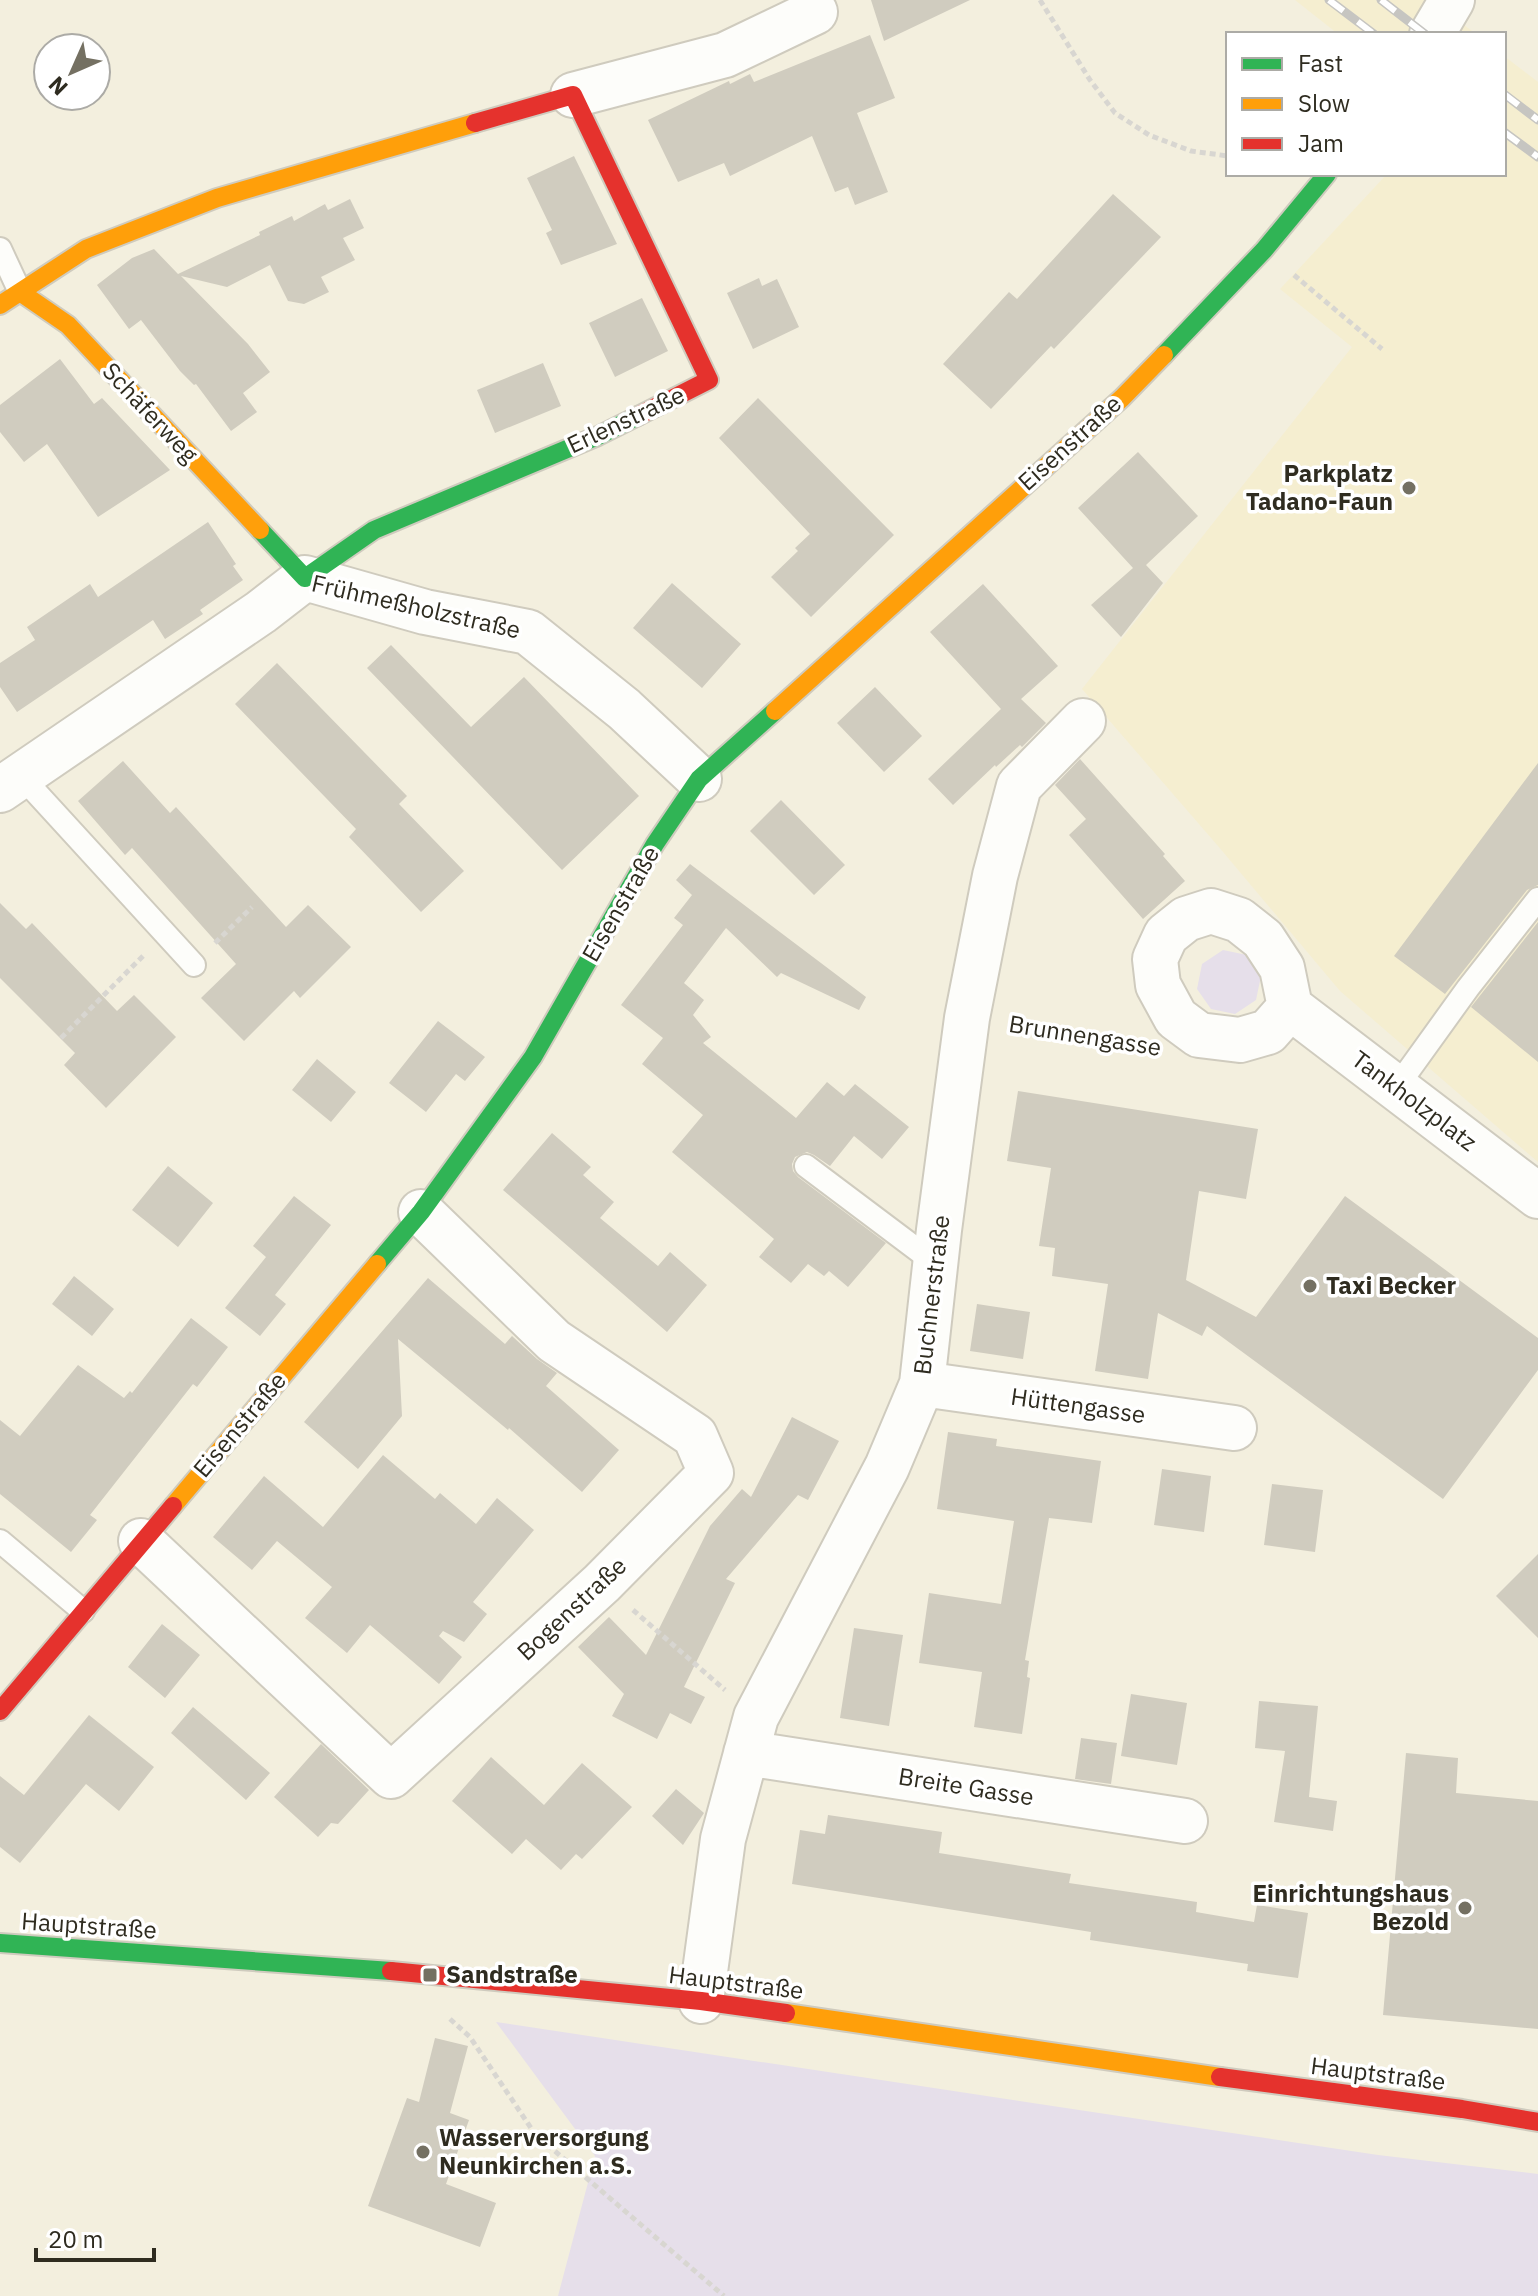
<svg xmlns="http://www.w3.org/2000/svg" width="1538" height="2296" viewBox="0 0 1538 2296" font-family="'IBM Plex Sans',sans-serif">
<style>
.built{fill:#f5eed0}
.green{fill:#e6dfea}
.building{fill:#d0ccbf}
.lines{fill:none;stroke-linecap:round;stroke-linejoin:round}
.lane-casing{stroke:#cfcbbe;stroke-width:26}
.street-casing{stroke:#cfcbbe;stroke-width:48}
.fast-casing{stroke:#cfcbbe;stroke-width:22}
.slow-casing{stroke:#cfcbbe;stroke-width:22}
.jam-casing{stroke:#cfcbbe;stroke-width:22}
.path{stroke:#d8d6d1;stroke-width:5;stroke-dasharray:6 4;stroke-linecap:butt}
.lane{stroke:#fdfdfa;stroke-width:22}
.street{stroke:#fdfdfa;stroke-width:44}
.fast{stroke:#30b455;stroke-width:18}
.slow{stroke:#ff9f0a;stroke-width:18}
.jam{stroke:#e5322d;stroke-width:18}
.rail-casing{stroke:#c6c5c1;stroke-width:9}
.rail{stroke:#fff;stroke-width:6;stroke-dasharray:18;stroke-linecap:butt}
.poi-dot{fill:#747062;stroke:#fff;stroke-width:3}
.labels{text-anchor:middle;stroke-width:7;stroke-linejoin:round;paint-order:stroke}
.street-label{font-size:24px;fill:#2f2c20;stroke:#fff}
.poi-label{font-size:24px;font-weight:bold;fill:#2f2c20;stroke:#fff;text-anchor:start}
</style>
<rect width="100%" height="100%" fill="#f3efde"/>
<path class="built" d="M1295 0H1431L1476 34H1338Z
M1504 56 1538 82V1162L1340 991 1218 846 1082 689 1352 347 1280 289 1387 174H1504Z"/>
<path class="green" d="M1223 950 1247 955 1261 976 1256 1000 1235 1014 1211 1009 1197 989 1202 964Z
M496 2022 1378 2155 1538 2174V2296H558L595 2156Z"/>
<path class="building" d="M871 0H970L884 41Z
M870 35 895 98 857 113 888 192 855 205 848 187 835 192 812 136 730 176 724 163 678 182 648 120 729 81 730 84 750 74 754 82Z
M574 156 617 244 561 265 546 233 552 230 527 178Z
M1113 194 1161 237 1054 349 1051 346 991 409 943 364 1009 292 1017 299Z
M350 199 364 228 343 238 355 260 321 277 329 292 304 304 288 301 270 265 227 287 181 276 248 344 270 372 243 393 257 412 231 431 196 384 194 385 180 371 141 320 129 329 97 285 132 258 154 249 178 274 260 235 259 232 292 216 294 221 325 204 328 210Z
M759 278 762 286 777 279 799 327 753 349 727 293Z
M642 298 668 351 615 377 589 323Z
M60 359 94 404 102 398 170 470 98 517 47 444 24 462 0 432V405Z
M543 363 561 406 495 433 477 390Z
M758 398 894 535 811 617 771 577 798 551 795 548 810 534 719 438Z
M1138 452 1198 516 1146 565 1163 583 1121 637 1091 605 1133 568 1078 508Z
M208 522 236 564 233 566 243 580 200 610 203 614 165 639 153 620 17 712 0 687V663L35 640 27 627 90 584 98 597Z
M672 583 741 644 702 688 633 628Z
M983 584 1058 666 1021 699 1046 723 1022 747 1020 745 996 767 995 765 953 805 928 779 1001 709 930 632Z
M391 645 471 727 524 677 639 796 562 870 367 668Z
M277 663 407 796 399 804 464 871 421 912 349 837 356 829 235 704Z
M875 687 922 736 884 772 837 723Z
M1080 759 1165 854 1163 856 1185 881 1143 919 1069 835 1086 819 1055 785Z
M123 761 170 813 176 807 286 927 308 905 351 947 300 998 294 991 244 1041 201 998 236 964 132 848 125 855 78 801Z
M1538 763V885L1527 890 1445 994 1394 956Z
M781 800 845 865 814 895 750 831Z
M690 864 866 997 859 1010 781 973 777 977 726 928 684 983 704 1000 693 1015 711 1037 703 1043 796 1118 827 1082 844 1096 855 1084 909 1127 882 1159 854 1136 830 1166 814 1155 807 1152 795 1157 792 1164 793 1171 798 1177 886 1243 848 1287 829 1271 824 1276 808 1264 791 1283 759 1257 774 1239 672 1152 703 1115 642 1064 663 1038 621 1005 683 925 674 918 692 895 676 880Z
M0 903 26 929 32 923 117 1011 134 995 176 1037 106 1108 64 1065 75 1053 0 978Z
M1538 922V1062L1471 1007Z
M438 1021 485 1057 465 1081 456 1074 426 1112 389 1083Z
M317 1059 356 1092 331 1122 292 1090Z
M1018 1091 1258 1129 1246 1199 1199 1191 1186 1280 1256 1317 1345 1196 1538 1338V1370L1443 1499 1207 1326 1202 1336 1158 1313 1148 1379 1095 1371 1108 1284 1052 1276 1055 1248 1039 1246 1051 1168 1007 1161Z
M552 1133 591 1167 583 1175 614 1202 600 1218 658 1266 670 1252 707 1285 667 1332 503 1190Z
M168 1166 213 1203 178 1247 132 1210Z
M294 1196 331 1225 275 1295 286 1304 260 1336 225 1308 266 1257 253 1246Z
M74 1276 114 1309 92 1336 52 1304Z
M428 1278 505 1344 512 1336 537 1359 557 1373 546 1386 619 1450 582 1492 509 1428 508 1430 398 1339 402 1416 358 1469 304 1422Z
M977 1304 1030 1312 1023 1359 970 1351Z
M191 1318 228 1347 197 1387 193 1384 90 1515 97 1520 71 1552 0 1494V1420L20 1436 78 1365 124 1398 130 1391 132 1393Z
M792 1417 839 1441 808 1500 798 1495 726 1579 735 1583 684 1687 705 1697 691 1724 670 1713 657 1739 612 1716 624 1694 578 1647 609 1617 646 1655 710 1526 742 1489 751 1497Z
M948 1432 997 1439 996 1446 1101 1461 1092 1523 1049 1518 1025 1660 1029 1661 1027 1677 1030 1678 1022 1734 974 1727 982 1672 919 1663 929 1593 1001 1604 1014 1521 937 1509Z
M383 1455 435 1499 440 1493 476 1524 497 1498 534 1530 473 1602 487 1614 464 1642 443 1631 439 1636 462 1657 439 1684 370 1625 347 1653 305 1618 332 1587 277 1541 252 1570 213 1537 264 1476 323 1527Z
M1162 1469 1211 1476 1204 1532 1154 1525Z
M1272 1484 1323 1490 1315 1552 1264 1545Z
M1538 1554V1638L1496 1596Z
M162 1624 200 1655 165 1698 128 1667Z
M854 1628 903 1635 889 1726 840 1718Z
M1131 1694 1187 1703 1177 1765 1121 1756Z
M1259 1701 1318 1706 1309 1797 1337 1801 1333 1831 1274 1822 1285 1751 1255 1748Z
M193 1707 270 1773 246 1800 171 1733Z
M89 1715 154 1767 119 1811 86 1784 20 1863 0 1847V1776L24 1795Z
M1081 1738 1117 1743 1111 1784 1075 1779Z
M321 1744 369 1790 338 1824 331 1823 318 1837 274 1797Z
M1406 1753 1458 1758 1456 1793 1538 1801V2029L1383 2015Z
M491 1757 544 1805 582 1763 632 1807 582 1859 576 1854 561 1870 526 1839 512 1854 452 1801Z
M676 1789 704 1813 683 1845 652 1816Z
M828 1815 942 1832 939 1853 1071 1874 1069 1883 1197 1902 1196 1912 1254 1922 1257 1905 1308 1913 1298 1978 1247 1971 1248 1964 1090 1940 1091 1932 792 1884 800 1830 825 1834Z
M435 2038 468 2046 450 2113 469 2120 446 2184 496 2203 480 2247 368 2206 407 2098 419 2102Z"/>
<g class="lines">
<defs>
<path id="lane" d="M0 249 20 292
M21 776 194 965
M1396 1088 1468 988 1538 899
M806 1166 935 1263
M0 1541 83 1611"/>
<path id="street" d="M1432 34 1452 0
M573 95 725 55 815 12
M0 790 261 612 305 578 425 612 528 632 624 709 699 779
M1290 1007 1268 1032 1240 1040 1199 1035 1176 1018 1158 985 1155 959 1166 935 1186 919 1211 911 1239 920 1263 939 1282 968 1290 1007 1538 1196
M922 1384 1234 1428
M141 1541 391 1776 602 1583 711 1473 695 1436 554 1341 421 1212
M746 1753 1185 1821
M701 2001 723 1839 756 1717 887 1467 922 1384 939 1230 967 1018 995 876 1019 786 1083 721"/>
<path id="fast" d="M1164 355 1264 250 1327 174
M260 530 305 578 374 530 598 436 638 416
M377 1264 421 1212 533 1057 655 844 699 779 775 711
M0 1943 391 1971"/>
<path id="slow" d="M20 292 68 325 260 530
M0 305 86 249 217 198 475 123
M775 711 1122 398 1164 355
M173 1506 377 1264
M786 2013 1220 2077"/>
<path id="jam" d="M475 123 573 95 709 380 638 416
M0 1711 173 1506
M391 1971 701 2001 786 2013
M1220 2077 1462 2109 1538 2122"/>
</defs>
<use href="#lane" class="lane-casing"/>
<use href="#street" class="street-casing"/>
<use href="#fast" class="fast-casing"/>
<use href="#slow" class="slow-casing"/>
<use href="#jam" class="jam-casing"/>
<path class="path" d="M1040 0 1090 80 1115 113 1149 135 1191 151 1228 156
M1294 275 1382 349
M215 943 252 907
M1008 1024 1148 1048
M61 1038 144 955
M633 1610 725 1690
M450 2019 470 2037 535 2134 724 2296"/>
<use href="#lane" class="lane"/>
<use href="#street" class="street"/>
<use href="#fast" class="fast"/>
<use href="#slow" class="slow"/>
<use href="#jam" class="jam"/>
<defs>
<path id="rail" d="M1329 0 1374 34
M1381 0 1425 34
M1504 94 1538 120
M1504 132 1538 157"/>
</defs>
<use href="#rail" class="rail-casing"/>
<use href="#rail" class="rail"/>
</g>
<g class="poi-dot">
<circle cx="1409" cy="488" r="8"/>
<circle cx="1310" cy="1286" r="8"/>
<circle cx="1465" cy="1908" r="8"/>
<rect x="422" y="1967" width="16" height="16" rx="4"/>
<circle cx="423" cy="2152" r="8"/>
</g>
<g class="labels">
<g class="street-label">
<text transform="translate(150 413) rotate(47)" y="8">Schäferweg</text>
<text transform="translate(626 420) rotate(-25)" y="8">Erlenstraße</text>
<text transform="translate(1070 443) rotate(-42)" y="8">Eisenstraße</text>
<text transform="translate(416 607) rotate(13)" y="8">Frühmeßholzstraße</text>
<text transform="translate(621 904) rotate(-60)" y="8">Eisenstraße</text>
<text transform="translate(1085 1036) rotate(9)" y="8">Brunnengasse</text>
<text transform="translate(1414 1101) rotate(37)" y="8">Tankholzplatz</text>
<text transform="translate(932 1295) rotate(-83)" y="8">Buchnerstraße</text>
<text transform="translate(1078 1406) rotate(8)" y="8">Hüttengasse</text>
<text transform="translate(240 1425) rotate(-50)" y="8">Eisenstraße</text>
<text transform="translate(572 1609) rotate(-43)" y="8">Bogenstraße</text>
<text transform="translate(966 1787) rotate(9)" y="8">Breite Gasse</text>
<text transform="translate(89 1926) rotate(4)" y="8">Hauptstraße</text>
<text transform="translate(736 1983) rotate(7)" y="8">Hauptstraße</text>
<text transform="translate(1378 2074) rotate(7)" y="8">Hauptstraße</text>
</g>
<g class="poi-label">
<text x="1393" y="482" text-anchor="end">Parkplatz<tspan x="1393" dy="28">Tadano-Faun</tspan></text>
<text x="1326" y="1294">Taxi Becker</text>
<text x="1449" y="1902" text-anchor="end">Einrichtungshaus<tspan x="1449" dy="28">Bezold</tspan></text>
<text x="446" y="1983">Sandstraße</text>
<text x="439" y="2146">Wasserversorgung<tspan x="439" dy="28">Neunkirchen a.S.</tspan></text>
</g>
</g>
<rect x="1226" y="32" width="280" height="144" fill="#ffffff" stroke="#acaba6" stroke-width="2"/>
<rect x="1242" y="58" width="40" height="12" fill="#30b455" stroke="#acaba6" stroke-width="2"/>
<text x="1298" y="72" font-size="24" fill="#2f2c20">Fast</text>
<rect x="1242" y="98" width="40" height="12" fill="#ff9f0a" stroke="#acaba6" stroke-width="2"/>
<text x="1298" y="112" font-size="24" fill="#2f2c20">Slow</text>
<rect x="1242" y="138" width="40" height="12" fill="#e5322d" stroke="#acaba6" stroke-width="2"/>
<text x="1298" y="152" font-size="24" fill="#2f2c20">Jam</text>
<g transform="translate(72 72) rotate(225)"><circle r="38" fill="#ffffff" stroke="#acaba6" stroke-width="2"/>
<path d="M0-6L14 30L0 20L-14 30Z" fill="#747062"/>
<text y="-12" font-size="22" font-weight="bold" text-anchor="middle" fill="#2f2c20">N</text>
</g>
<path d="M36 2248v12h118v-12" fill="none" stroke="#2f2c20" stroke-width="4"/>
<text x="48" y="2248" font-size="24" fill="#2f2c20" stroke="#ffffff" stroke-width="6" paint-order="stroke">20 m</text>
</svg>
